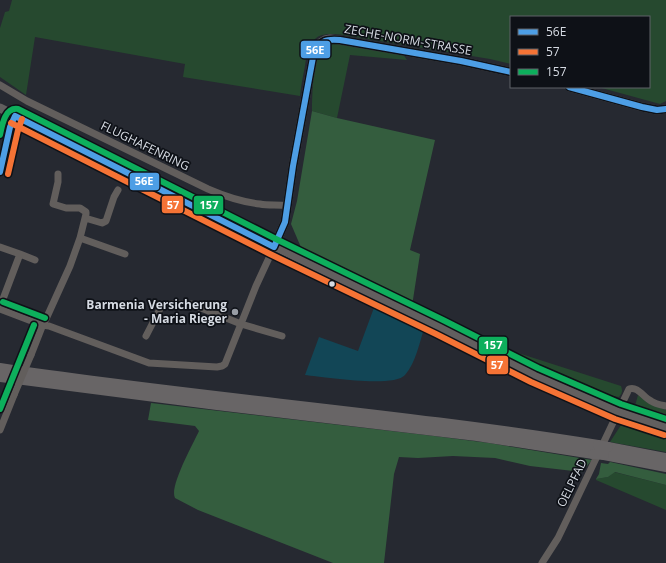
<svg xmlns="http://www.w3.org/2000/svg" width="666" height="563" viewBox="0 0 666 563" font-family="'Open Sans',sans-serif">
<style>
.green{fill:#26492f}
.forest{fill:#345d3e}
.water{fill:#124656}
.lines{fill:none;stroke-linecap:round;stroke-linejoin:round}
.minor{stroke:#625e5c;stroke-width:7}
.major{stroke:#625f5f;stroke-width:9}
.highway{stroke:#686566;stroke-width:10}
.minor-bridge{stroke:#625e5c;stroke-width:7}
.highway-bridge{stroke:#686566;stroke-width:10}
.bus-1-casing{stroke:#0e1117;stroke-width:9}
.bus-2-casing{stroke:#0e1117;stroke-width:9}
.bus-3-casing{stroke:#0e1117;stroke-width:9}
.bus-1{stroke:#4d9ee5;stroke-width:6}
.bus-2{stroke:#f57335;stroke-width:6}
.bus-3{stroke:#0daf5c;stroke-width:6}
.bus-dot{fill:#d6dbe3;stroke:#0e1117;stroke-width:1.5}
.poi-dot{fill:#989da5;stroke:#0e1117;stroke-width:1.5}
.labels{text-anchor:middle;stroke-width:3.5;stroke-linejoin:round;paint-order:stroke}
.street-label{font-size:12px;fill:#d6dbe3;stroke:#0e1117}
.poi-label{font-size:12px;font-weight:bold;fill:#d6dbe3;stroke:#0e1117;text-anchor:end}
.line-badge{stroke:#0e1117;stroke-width:1.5}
.badge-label{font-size:11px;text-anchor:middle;font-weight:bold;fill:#fff}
</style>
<rect width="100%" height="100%" fill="#262931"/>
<path class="green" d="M12 0H666V101L660 104 598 87H649V17H511V64L490 59 343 35C315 31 309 39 305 66 303 76 301 86 300 96L183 77 185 64 35 37 26 95 0 77V28L5 12 9 11Z
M335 43 403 54 407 60 350 55 337 118 312 111C312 98 313 59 321 49 325 44 330 44 335 43Z
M493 345 621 386C623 391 622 393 619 397L613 396 554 375 493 347Z
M638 395 648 403 666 410V415L635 406Z
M632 418 666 429V452L610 442 623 422 629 421Z
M614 472 666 485V510L596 480V479L608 477Z"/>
<path class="forest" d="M312 111 337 118 435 140 410 250 420 254 412 306 303 252 291 224 297 201Z
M151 403 434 436 489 443 592 460 582 472 530 466 495 458 453 456 418 458 399 457 394 474 384 563H333L198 510 175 498C169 487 193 444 199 431L195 426 148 420Z
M610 462 666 474V485L615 472 608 477 596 479 599 474 601 463 608 464Z"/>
<path class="water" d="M375 305 424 329C419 344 416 362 405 375 394 388 323 377 305 375L319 337 358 351Z"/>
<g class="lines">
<path class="minor" d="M0 85 27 101 208 189C224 196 242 202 260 204 269 206 279 204 288 206
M0 172 10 127 15 116
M58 174V182L53 204 66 208H80L86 212V214L80 238
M85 218 102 223 106 221 114 197 118 190
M0 247 20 254
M0 307 20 254 35 260
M0 309 42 325 49 326 149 363 217 367 222 366 225 364 256 286 274 247
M146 336 161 307C169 302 182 304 191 304L241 324 282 336
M31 355 42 327V325L46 319 70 266 80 238 125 254
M0 430 14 395
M542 563 558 538 571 511 629 389C638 386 643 397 651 401 655 404 661 405 666 406"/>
<path class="major" d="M569 87 642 107 657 110 666 109
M0 108C145 181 289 255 435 325 511 362 584 404 666 427
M274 247 285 222 293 166 314 52 320 43 325 40 330 39 340 40 461 61 511 72
M584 392 633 409 666 419"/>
<path class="highway" d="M0 368C199 398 399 413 598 445
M0 377 217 405 477 436 593 454
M608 447 666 458
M604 455 666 467"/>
<path class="minor-bridge" d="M14 395 31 355"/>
<path class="highway-bridge" d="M598 445 608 447
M593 454 604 455"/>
<defs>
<path id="bus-1" d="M569 87 642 107 657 110 666 109
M15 116 274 247
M0 172 10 127 15 116
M274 247 285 222 293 166 314 52C322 40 325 39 340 40L461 61 511 72"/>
<path id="bus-2" d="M11 123 270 254 436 334 531 382 615 419 664 435
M8 174 18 130 22 119"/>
<path id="bus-3" d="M0 135C2 125 5 107 18 109L278 240 443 320 538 368 621 404 666 419
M3 302 45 318
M0 409 34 325"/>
</defs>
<use href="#bus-1" class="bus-1-casing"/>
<use href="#bus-2" class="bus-2-casing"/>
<use href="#bus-3" class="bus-3-casing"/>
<use href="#bus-1" class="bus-1"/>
<use href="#bus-2" class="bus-2"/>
<use href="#bus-3" class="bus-3"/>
</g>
<circle class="bus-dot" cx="332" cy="284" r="3.5"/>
<circle class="poi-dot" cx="235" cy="312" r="4"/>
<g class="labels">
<g class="street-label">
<text transform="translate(408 40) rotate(10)" y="4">ZECHE-NORM-STRASSE</text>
<text transform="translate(145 146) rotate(26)" y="4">FLUGHAFENRING</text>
<text transform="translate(572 483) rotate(-64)" y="4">OELPFAD</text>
</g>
<g class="poi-label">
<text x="227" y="309">Barmenia Versicherung<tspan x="227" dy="14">- Maria Rieger</tspan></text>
</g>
</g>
<g class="line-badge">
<rect x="300" y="40" width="31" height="19" rx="4" fill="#4d9ee5"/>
<rect x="129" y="172" width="31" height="19" rx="4" fill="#4d9ee5"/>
<rect x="161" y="195" width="23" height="19" rx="4" fill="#f57335"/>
<rect x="193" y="195" width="31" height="20" rx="4" fill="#0daf5c"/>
<rect x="478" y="336" width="30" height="19" rx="4" fill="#0daf5c"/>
<rect x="486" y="355" width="23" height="20" rx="4" fill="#f57335"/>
</g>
<g class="badge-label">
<text x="315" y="54">56E</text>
<text x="144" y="185">56E</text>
<text x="173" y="209">57</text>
<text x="209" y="209">157</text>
<text x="493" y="349">157</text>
<text x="497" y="369">57</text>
</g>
<rect x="510" y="16" width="140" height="72" fill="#0e1117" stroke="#5e6269"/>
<rect x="518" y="29" width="20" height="6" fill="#4d9ee5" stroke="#5e6269"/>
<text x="546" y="36" font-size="12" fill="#d6dbe3">56E</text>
<rect x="518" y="49" width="20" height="6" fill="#f57335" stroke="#5e6269"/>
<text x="546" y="56" font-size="12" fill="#d6dbe3">57</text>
<rect x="518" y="69" width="20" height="6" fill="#0daf5c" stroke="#5e6269"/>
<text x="546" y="76" font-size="12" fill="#d6dbe3">157</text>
</svg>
